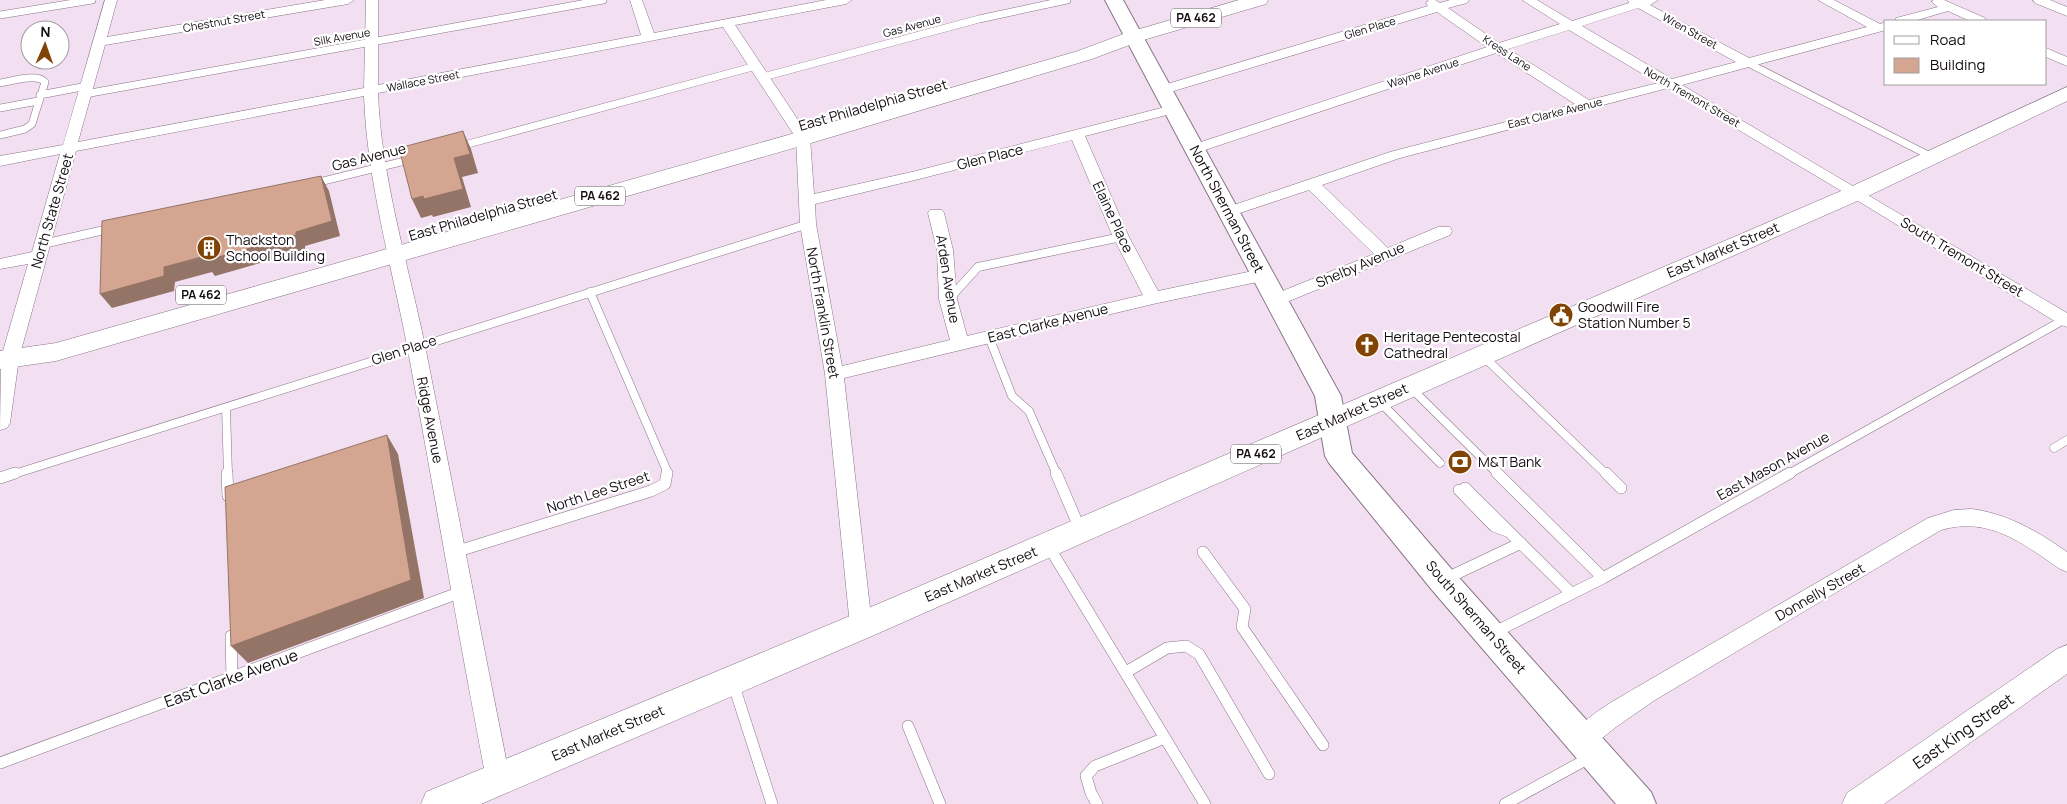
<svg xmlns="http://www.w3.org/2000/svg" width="2067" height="804" viewBox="0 0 2067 804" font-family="Manrope,sans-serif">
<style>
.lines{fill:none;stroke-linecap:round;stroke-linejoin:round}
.service-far2-casing{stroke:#877686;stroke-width:8}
.service-far1-casing{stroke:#877686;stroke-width:9}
.service-casing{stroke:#877686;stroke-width:12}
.minor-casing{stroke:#877686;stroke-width:1}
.tertiary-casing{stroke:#877686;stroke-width:1}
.secondary-casing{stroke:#877686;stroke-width:2}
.primary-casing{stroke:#877686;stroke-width:1}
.service-far2{stroke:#fff;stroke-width:7}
.service-far1{stroke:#fff;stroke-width:8}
.service{stroke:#fff;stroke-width:11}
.minor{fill:#fff;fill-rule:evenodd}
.tertiary{fill:#fff;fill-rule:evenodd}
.secondary{fill:#fff;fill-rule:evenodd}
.primary{fill:#fff;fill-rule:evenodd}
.shaded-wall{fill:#947466}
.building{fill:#d4a692;stroke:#947466}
.labels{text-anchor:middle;stroke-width:4.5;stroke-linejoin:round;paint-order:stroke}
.far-street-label{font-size:11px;fill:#130c12;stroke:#fff}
.shield{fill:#fff;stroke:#5a5559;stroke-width:1}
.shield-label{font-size:12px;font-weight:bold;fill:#130c12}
.street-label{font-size:14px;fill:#130c12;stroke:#fff}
.poi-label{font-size:14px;fill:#130c12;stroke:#fff;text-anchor:start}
.near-street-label{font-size:16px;fill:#130c12;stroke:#fff}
</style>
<rect width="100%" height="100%" fill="#f3dff2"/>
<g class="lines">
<defs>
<path id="service-far2" d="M0 15 92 0
M1748 63 1930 156
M763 77 979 19 1067 0
M0 83C12 81 36 73 45 82L32 124 25 129 0 135
M85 94 603 0
M40 95 87 86
M0 108 38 101
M457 147 756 66
M311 184 413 159"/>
<path id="service-far1" d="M43 244 113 228
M590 292 667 471 666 475
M949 299 978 267 1121 237
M989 337 1012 396 1029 411 1057 475
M1482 355 1607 475
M1411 388 1499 475
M1379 401 1440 463
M226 408 228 475
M2054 448 2067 440
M11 475 808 224
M1787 475 2067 318"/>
<path id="service" d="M227 473 228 496
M1056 473 1080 529
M1497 473 1603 578
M1606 473 1621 488
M0 478 15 473
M1465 488 1571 593
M1459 490 1494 526 1507 531
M1049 547 1205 804
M455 552 651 491 665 484 667 473
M1203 552 1245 609 1242 627 1323 745
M1445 579 1521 543
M1493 633 1603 578 1790 473
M231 636 232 678
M1126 672 1167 648 1186 646 1199 654 1269 774
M733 683 772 804
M908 726 940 804
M0 763 461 592
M1097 804 1091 793 1086 776 1095 766 1165 738
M1505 804 1589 758"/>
<path id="minor" d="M105 0H117L107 37 325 0H354L348 4 105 45 78 142 364 88 366 0H378V85L641 35 630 0H642L654 33 826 0H852L846 4 735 25 810 138 814 194 916 171 1173 105 1178 106 1180 109 1178 112 1085 136 1129 237 1158 291 1262 269 1268 271 1270 275 1268 279 1262 281 1153 304 844 378 872 626 869 633 861 636 853 633 850 626 825 374 800 224 796 138 723 27 378 93C381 177 408 263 425 346 454 490 481 635 510 779L507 787 498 791 489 787 486 779C458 634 434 489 407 345 391 263 367 180 364 96L76 151 19 358 10 423 7 428 0 430 1 358 28 264 0 269V259L32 252 60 154 0 166V156L63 145ZM1072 140 1113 237 1143 295 967 336 957 299 953 250 944 213 942 210H930L928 213 937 250 939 299 950 340 842 366 816 224 815 204 923 178Z
M1429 0H1435L1440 3 1450 0H1469L1467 3 1448 8 1499 43 1560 24 1522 0H1537L1572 21 1629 3 1628 0H1658L1650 5 1749 58 1867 27 1818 0H1834L1880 24 1886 22V30L1682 85 2067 313V327L2061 325 1850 196 1668 88 1400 158 1322 185 1388 248 1438 227H1450L1452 231 1450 235 1282 304 1276 306 1270 304 1267 300 1270 296 1374 254 1309 190 1228 217 1222 215 1220 212 1222 209 1390 152 1575 104 1496 53 1199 152H1189L1187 149 1189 146 1487 47 1437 12 1167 93H1157L1155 90 1157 87 1428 6 1426 3ZM1638 8 1736 62 1672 79 1582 26ZM1569 30 1658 83 1589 100 1508 49Z
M1933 0H1944L1985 18 1986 21H1970L1948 11 1914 21H1895L1896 18 1938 7 1932 2Z
M2033 0H2050L2067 7V16L2035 3Z
M2046 48 2067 57V66L2046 57Z
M1972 509C2008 514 2037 531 2067 552V572L2060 569C2022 543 1989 516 1941 530L1655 700 1616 727 1591 747 1583 750 1575 747 1571 739C1580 718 1619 698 1639 686L1928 518 1954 510Z"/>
<path id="tertiary" d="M2067 645V674L1884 804H1842L1847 793 2057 649Z"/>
<path id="secondary" d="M1105 0H1123L1341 396 1352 453 1454 572 1651 792 1656 804H1616L1432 590 1329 463 1325 456 1315 396Z"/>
<path id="primary" d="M1239 0H1268L1266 4 1140 41 1092 59 811 143 56 361 0 369V351L56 343 795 133 1078 51 1126 33Z
M2067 87V101L1864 198 872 636 481 804H421L426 792 850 616 1848 188Z"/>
</defs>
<use href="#service-far2" class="service-far2-casing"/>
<use href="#service-far1" class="service-far1-casing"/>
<use href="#service" class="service-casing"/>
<use href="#minor" class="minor-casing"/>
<use href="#tertiary" class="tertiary-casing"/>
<use href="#secondary" class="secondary-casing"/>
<use href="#primary" class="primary-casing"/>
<use href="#service-far2" class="service-far2"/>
<use href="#service-far1" class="service-far1"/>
<use href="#service" class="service"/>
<use href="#minor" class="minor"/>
<use href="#tertiary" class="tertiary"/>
<use href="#secondary" class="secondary"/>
<use href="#primary" class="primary"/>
</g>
<path class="shaded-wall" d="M463 131 471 149 478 173 462 177 471 207 433 217 432 215 421 218 412 199 423 196 454 158Z
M321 176 329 191 340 236 305 246V250L215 276 212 272 175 282 174 291 112 308 100 294 164 267 296 232Z
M387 435 398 454 424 598 248 663 231 646Z"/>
<path class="building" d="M463 131 470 154 454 158 463 189 424 199 423 196 412 199 399 148Z
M321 176 332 221 296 232V235L205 261V256L164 267V276L100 294 102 221Z
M387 435 411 580 231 646 225 487Z"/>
<defs>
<symbol id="building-disc" viewBox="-11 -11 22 22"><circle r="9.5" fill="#824404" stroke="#fff"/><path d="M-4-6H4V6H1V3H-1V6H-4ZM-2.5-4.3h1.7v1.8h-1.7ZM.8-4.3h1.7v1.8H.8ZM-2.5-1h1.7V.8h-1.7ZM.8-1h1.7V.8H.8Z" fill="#fff"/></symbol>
<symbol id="civic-disc" viewBox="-11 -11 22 22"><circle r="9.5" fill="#824404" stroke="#fff"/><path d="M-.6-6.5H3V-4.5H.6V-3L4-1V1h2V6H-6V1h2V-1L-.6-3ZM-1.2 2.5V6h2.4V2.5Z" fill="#fff"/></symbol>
<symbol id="church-disc" viewBox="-11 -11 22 22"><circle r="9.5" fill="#824404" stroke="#fff"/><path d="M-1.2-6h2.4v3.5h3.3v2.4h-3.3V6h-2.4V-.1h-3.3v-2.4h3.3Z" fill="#fff"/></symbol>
<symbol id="bank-disc" viewBox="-11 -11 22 22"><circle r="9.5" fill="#824404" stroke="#fff"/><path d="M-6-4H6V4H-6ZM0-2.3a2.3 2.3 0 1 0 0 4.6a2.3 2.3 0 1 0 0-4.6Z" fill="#fff"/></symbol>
</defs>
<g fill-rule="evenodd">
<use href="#building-disc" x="195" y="234" width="28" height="28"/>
<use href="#civic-disc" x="1547" y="301" width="28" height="28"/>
<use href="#church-disc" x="1353" y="331" width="28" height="28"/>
<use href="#bank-disc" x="1446" y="448" width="28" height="28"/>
</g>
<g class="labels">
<g class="far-street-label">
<text transform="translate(224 21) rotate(-10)" y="4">Chestnut Street</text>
<text transform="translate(912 26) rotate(-15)" y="4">Gas Avenue</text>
<text transform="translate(1370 28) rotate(-17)" y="4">Glen Place</text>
<text transform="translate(1690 31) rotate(29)" y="4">Wren Street</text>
<text transform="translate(342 37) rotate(-10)" y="4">Silk Avenue</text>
<text transform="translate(1507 53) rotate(33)" y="4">Kress Lane</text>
<text transform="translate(1423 73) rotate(-18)" y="4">Wayne Avenue</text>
<text transform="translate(423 81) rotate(-11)" y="4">Wallace Street</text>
<text transform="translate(1692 97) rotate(30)" y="4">North Tremont Street</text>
<text transform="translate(1555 113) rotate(-14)" y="4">East Clarke Avenue</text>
</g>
<g class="shield">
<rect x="1171" y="8.5" width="50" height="19" rx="4"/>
<rect x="575" y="186.5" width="50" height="19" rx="4"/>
<rect x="176" y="285.5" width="50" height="19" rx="4"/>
<rect x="1231" y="444.5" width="50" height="19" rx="4"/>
</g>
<g class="shield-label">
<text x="1196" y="22">PA 462</text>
<text x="600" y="200">PA 462</text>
<text x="201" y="299">PA 462</text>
<text x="1256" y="458">PA 462</text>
</g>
<g class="street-label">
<text transform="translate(873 105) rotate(-16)" y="5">East Philadelphia Street</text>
<text transform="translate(369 157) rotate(-14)" y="5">Gas Avenue</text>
<text transform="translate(990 157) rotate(-14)" y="5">Glen Place</text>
<text transform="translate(1227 209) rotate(62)" y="5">North Sherman Street</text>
<text transform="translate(52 211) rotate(-74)" y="5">North State Street</text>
<text transform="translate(483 215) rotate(-16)" y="5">East Philadelphia Street</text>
<text transform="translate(1113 217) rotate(65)" y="5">Elaine Place</text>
<text transform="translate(1723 250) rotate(-23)" y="5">East Market Street</text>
<text transform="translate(1962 257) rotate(31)" y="5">South Tremont Street</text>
<text transform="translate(1360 265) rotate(-23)" y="5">Shelby Avenue</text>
<text transform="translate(948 279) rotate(81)" y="5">Arden Avenue</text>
<text transform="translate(823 313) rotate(80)" y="5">North Franklin Street</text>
<text transform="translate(1048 323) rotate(-14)" y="5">East Clarke Avenue</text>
<text transform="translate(404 350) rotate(-18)" y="5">Glen Place</text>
<text transform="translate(1352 412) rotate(-24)" y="5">East Market Street</text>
<text transform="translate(430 420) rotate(79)" y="5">Ridge Avenue</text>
<text transform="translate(1773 466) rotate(-29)" y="5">East Mason Avenue</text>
<text transform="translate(598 492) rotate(-18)" y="5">North Lee Street</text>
<text transform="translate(981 574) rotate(-23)" y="5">East Market Street</text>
<text transform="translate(1820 592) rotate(-30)" y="5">Donnelly Street</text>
<text transform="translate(1476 617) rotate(49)" y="5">South Sherman Street</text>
<text transform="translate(608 733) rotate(-23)" y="5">East Market Street</text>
</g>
<g class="poi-label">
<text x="226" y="245">Thackston<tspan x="226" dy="16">School Building</tspan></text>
<text x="1578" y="312">Goodwill Fire<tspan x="1578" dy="16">Station Number 5</tspan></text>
<text x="1384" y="342">Heritage Pentecostal<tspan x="1384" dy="16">Cathedral</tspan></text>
<text x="1478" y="467">M&amp;T Bank</text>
</g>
<g class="near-street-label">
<text transform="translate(231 678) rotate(-20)" y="6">East Clarke Avenue</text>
<text transform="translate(1963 731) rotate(-35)" y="6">East King Street</text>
</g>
</g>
<rect x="1884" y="20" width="162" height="65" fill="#ffffff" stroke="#a19ea0"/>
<rect x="1894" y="36" width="25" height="8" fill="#ffffff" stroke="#a19ea0"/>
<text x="1930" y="45" font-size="15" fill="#130c12">Road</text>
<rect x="1894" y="58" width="25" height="15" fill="#d4a692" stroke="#a19ea0"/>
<text x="1930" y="70" font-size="15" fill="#130c12">Building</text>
<g transform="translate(45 45) rotate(2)"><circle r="24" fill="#ffffff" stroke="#a19ea0"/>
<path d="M0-4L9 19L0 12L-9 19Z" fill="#824404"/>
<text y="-8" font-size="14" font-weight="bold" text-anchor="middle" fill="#130c12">N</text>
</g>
</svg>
